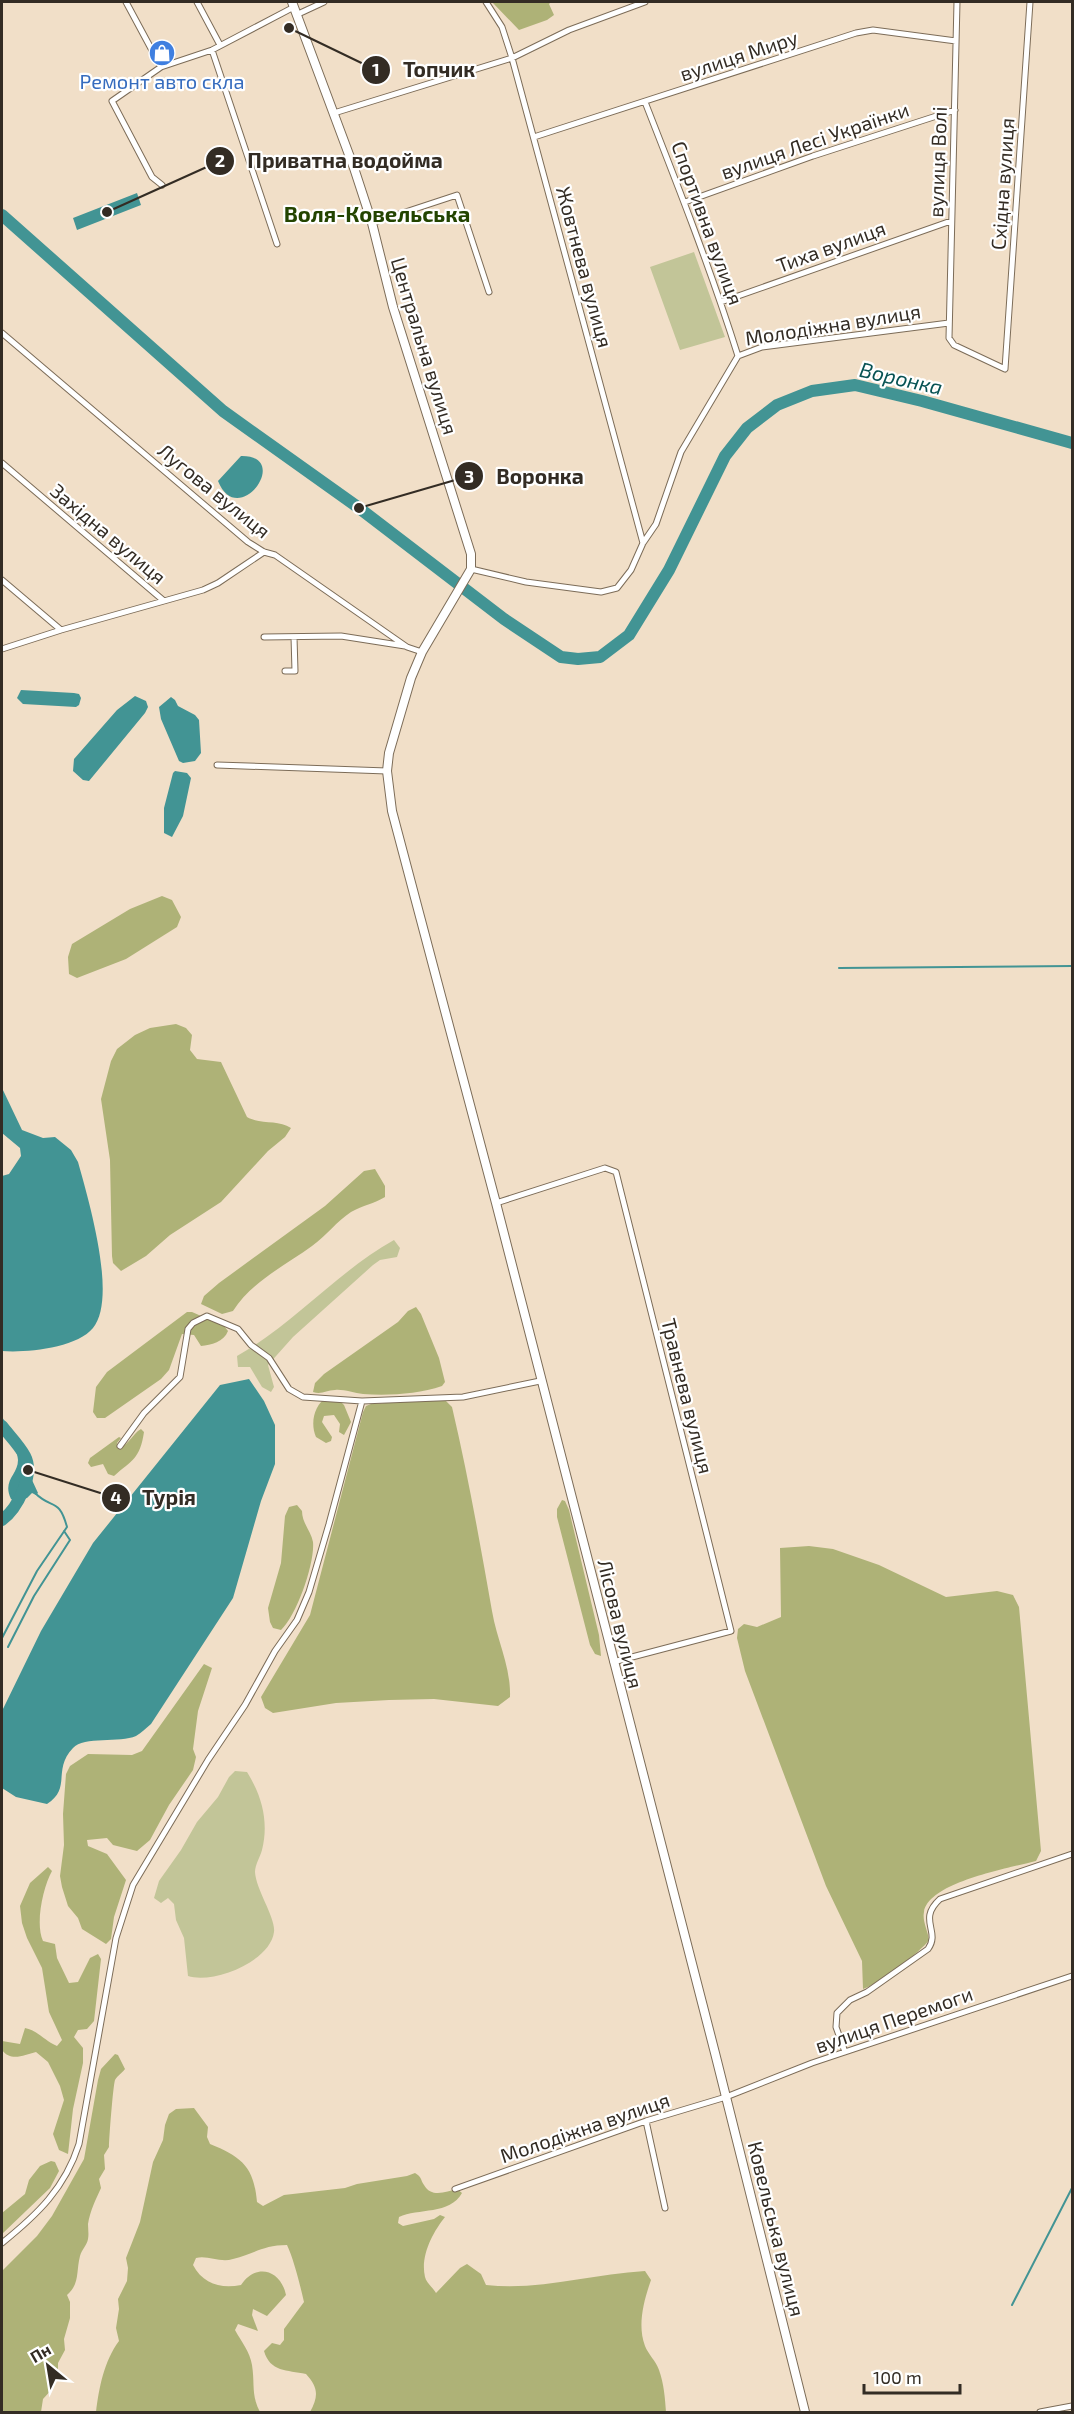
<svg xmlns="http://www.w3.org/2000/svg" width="1074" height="2414" viewBox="0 0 1074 2414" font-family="'Exo 2',sans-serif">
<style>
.green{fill:#c2c598}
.forest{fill:#aeb277}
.water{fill:#429494}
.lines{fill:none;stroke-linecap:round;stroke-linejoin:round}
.stream{stroke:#429494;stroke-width:2}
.river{stroke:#429494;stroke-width:12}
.street-casing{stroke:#7c6c58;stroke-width:7}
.secondary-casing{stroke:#7c6c58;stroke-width:10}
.street{stroke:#fff;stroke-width:5}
.secondary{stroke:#fff;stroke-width:8}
.labels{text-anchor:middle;stroke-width:4.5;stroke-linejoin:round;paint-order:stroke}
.street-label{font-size:20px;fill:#332c24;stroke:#fff}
.shop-label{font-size:20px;fill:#366cbe;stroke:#fff}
.water-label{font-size:21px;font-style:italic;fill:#075253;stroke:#fff}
.quarter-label{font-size:22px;font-weight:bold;fill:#234400;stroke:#fff}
.leader{fill:none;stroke:#332c24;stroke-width:2}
.callout-dot{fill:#332c24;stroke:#fff;stroke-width:2}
.mark-label{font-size:18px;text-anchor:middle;font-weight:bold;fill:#fff}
.callout-label{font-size:21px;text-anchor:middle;font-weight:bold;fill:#332c24;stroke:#fff;stroke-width:4.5;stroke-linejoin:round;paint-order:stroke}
</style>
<rect width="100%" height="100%" fill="#f1dfc8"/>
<path class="green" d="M694 252 725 337 680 350 650 267Z
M394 1240 400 1248 397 1257 380 1260 373 1265 293 1337 268 1365 274 1387 271 1392 262 1387 250 1367H238L237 1356C294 1324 337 1272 394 1240Z
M235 1771 247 1772C262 1796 269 1822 262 1850 260 1857 255 1865 255 1872 256 1890 276 1918 274 1932 270 1962 213 1984 188 1976L184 1938 176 1920 174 1904 168 1898 161 1903 154 1898 159 1881 181 1850 197 1822 218 1797 229 1777Z"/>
<path class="forest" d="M492 2H551L549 4 554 15 547 20 519 30Z
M162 896 172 900 181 917 177 927 126 959 77 978 69 974 68 957 72 944 130 909Z
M176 1024 186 1028 192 1035 190 1050 197 1059 221 1062 247 1117C261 1125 278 1119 291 1128L285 1137 268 1151 221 1202 170 1235 146 1256 121 1271 113 1263 112 1256 110 1160 101 1099 111 1061 117 1049 135 1035 150 1028Z
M375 1169 385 1186V1197C374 1204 363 1205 351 1212 337 1221 326 1236 312 1246 286 1265 251 1282 233 1311L222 1314 201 1304 204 1296 219 1283 325 1206 364 1171Z
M416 1307 421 1314 439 1358 445 1382 442 1386C418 1394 388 1396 363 1394 354 1393 343 1389 335 1390 326 1390 322 1395 313 1392L315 1383 324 1374 398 1322 408 1311Z
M187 1312H192L224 1326 228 1331C224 1342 211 1345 201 1346L194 1335 182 1334 169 1370 161 1379 105 1418H97L93 1412 96 1387 107 1372Z
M327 1397 337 1398 344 1405 351 1422 344 1435 339 1432 340 1424 334 1415 324 1416 322 1422 332 1437 331 1441 326 1443 316 1437C310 1423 314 1405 327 1397Z
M430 1400H445L452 1407C468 1475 480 1543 492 1611 497 1641 511 1666 510 1697L498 1706 434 1699 389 1700 336 1703 273 1713 265 1708 261 1697 310 1615 363 1412 366 1406 371 1404Z
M141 1429 144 1432C140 1459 132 1460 114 1476L108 1474 103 1464 91 1467 88 1463 90 1458 119 1437 121 1438 117 1443 119 1448C131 1443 132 1434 141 1429Z
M562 1500 565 1501 569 1510 599 1635 601 1656 595 1654 590 1645 557 1517V1509Z
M297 1505 302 1511C302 1523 311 1531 313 1542 315 1563 297 1615 281 1630L273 1628 270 1622 268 1608 281 1563 285 1516 289 1507Z
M809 1546 833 1549 879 1565 946 1597 997 1591 1013 1595 1019 1607 1041 1851 1036 1861C1010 1868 929 1882 924 1912 922 1921 928 1931 929 1940 922 1951 875 1986 863 1989L862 1961 826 1886 745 1671 737 1638 738 1629 744 1624 757 1627 781 1617 780 1548Z
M204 1664 212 1668 198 1711 193 1749 196 1757 193 1770 169 1805 150 1840 137 1851 113 1845 107 1838 87 1840 88 1846 107 1854 126 1880 114 1917 111 1939 106 1944 82 1929 78 1918 68 1906 62 1887 60 1876 64 1845 63 1814 66 1774 70 1766 88 1754 132 1755 142 1751Z
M48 1867 52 1871C43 1887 35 1924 43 1941L55 1944 57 1958 69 1983 78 1982 90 1958 98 1954 101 1959 94 2021 87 2029 78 2030 74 2037 83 2048V2063L73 2109 68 2154 59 2150 53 2134 64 2100 60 2086 48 2062 36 2052C24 2055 11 2062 2 2050V2041L20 2044 25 2028C37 2030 45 2041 57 2046L62 2040 49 2012 42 1968 27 1938 22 1923 20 1906 30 1883Z
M115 2054 118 2055 125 2069C122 2073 118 2075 115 2080 113 2086 109 2139 109 2147L104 2155 105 2169 99 2179 101 2188C96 2199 90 2211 88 2224 88 2229 89 2234 88 2239 87 2245 82 2249 80 2256 76 2271 80 2284 67 2295L70 2302V2318L64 2339 65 2350 58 2363V2377L54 2387 43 2399 41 2412H2V2271L37 2236 52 2216 84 2159 98 2080 101 2069Z
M194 2108 208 2127 207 2137 210 2144C242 2157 254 2167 257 2202L263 2206 284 2195 345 2188 357 2184 407 2176 415 2173C422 2177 420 2179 424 2185 431 2198 446 2192 457 2189L462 2193C450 2215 418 2208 399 2217L398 2223 403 2226 434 2219 440 2215 445 2217C433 2232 420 2256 425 2277 426 2282 433 2288 436 2293L460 2268 467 2264 481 2274 486 2285C540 2291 591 2274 645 2271L651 2280C644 2300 637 2325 645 2346 648 2354 656 2361 659 2370 664 2384 665 2398 666 2412H310C319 2396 318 2387 306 2374 287 2370 270 2372 264 2351L272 2343 280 2345 284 2340V2329L304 2302C300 2285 294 2260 287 2245 263 2245 254 2254 233 2259 220 2263 208 2255 196 2258L193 2265C203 2284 221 2289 241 2285 256 2262 281 2270 286 2295L267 2316 253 2309 252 2315 258 2331 238 2324 235 2330C241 2341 250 2352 252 2365 255 2384 251 2395 260 2412H96C99 2388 104 2361 119 2341L116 2328 119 2309 118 2299 127 2281 128 2268 126 2258 140 2222 153 2162 163 2140 165 2125 169 2114 176 2109Z
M51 2161 55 2162 59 2171 50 2188 2 2234V2213L25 2194 29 2180 40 2166Z"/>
<path class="water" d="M137 193 141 205 77 230 73 218Z
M241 456C293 455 238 531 218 481Z
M21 690 74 693 79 694 81 698 79 705 76 707 23 704 17 698Z
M135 696 146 701 148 707 145 713 89 781 83 780 73 771 74 759 117 710Z
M171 697 175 700 178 706 195 715 199 720 201 753 195 761 183 763 179 761 161 719 159 707Z
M175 771 187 773 191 778 183 816 172 837 164 833V808L173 773Z
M2 1088 22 1130 43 1138 55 1137 71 1150 78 1162C88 1198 118 1298 93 1328 77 1348 26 1353 2 1351V1176L9 1174 21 1156 20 1148 2 1133Z
M249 1379 264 1401 275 1425V1464L261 1501 233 1598 151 1724C146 1728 141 1733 136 1736 120 1743 84 1736 73 1748 52 1770 72 1788 47 1804L16 1797 2 1788V1711L41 1631 93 1543 220 1385Z
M2 1417 26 1454V1467L38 1493 36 1495 32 1493 27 1498 16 1502 11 1499C2 1480 18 1475 18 1460 18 1445 1 1440 2 1417Z"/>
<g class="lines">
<path class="stream" d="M839 968 1072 966
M2 1638 37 1571 67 1527C59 1497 52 1510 35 1493
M8 1647 34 1596 70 1540 64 1531
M1012 2305 1072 2188"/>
<path class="river" d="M2 215 223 411 359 508 504 619 561 657 578 659 600 657 629 635 669 570 725 456 747 428 777 405 812 391 855 385 922 401 1072 443
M2 1426C9 1435 19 1445 25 1456 35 1475 17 1509 2 1520"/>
<defs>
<path id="street" d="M126 2 161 67
M197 2 220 45
M486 2 502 27 512 58 643 543
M957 2 949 338 954 345 1005 369 1030 2
M296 15 324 2
M212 50 277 244
M645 102C678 186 711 270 738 356
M334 113 512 58 569 30 645 2
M534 137 856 33 873 30 956 41
M162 185 152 177 112 101 161 67 212 50 294 7
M685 202 813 156 955 110
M372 223 457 195 489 292
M721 302 951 221
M2 333 248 542 264 552 275 555 407 647 422 652
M2 463 164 601 203 590 218 583 264 552
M471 569 526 582 601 592 617 588 631 570 643 543 656 524 681 452 738 356 762 347 949 323
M2 580 61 630 164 601
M264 637 341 636 405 646
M2 649 61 630
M285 671H295L294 637
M217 765 387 771
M496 1203 605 1168 616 1172 731 1631 613 1662
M120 1446 144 1413 180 1377 188 1329 193 1323 207 1316 238 1329 251 1345 269 1358 289 1389 303 1397 362 1401 463 1397 540 1381
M845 2052 836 2027 837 2013 850 2000 867 1992 928 1949C941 1931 917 1920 940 1899L1072 1854
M646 2121 665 2208
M455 2189 646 2121 726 2097 812 2063 1072 1976
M2 2243C38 2214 65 2188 79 2144L116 1938 133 1885 208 1760 245 1705 275 1651 297 1620 309 1592 329 1524 362 1401
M1040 2412 1072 2406"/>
<path id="secondary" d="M292 2 354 168 372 223 393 307 471 554V569L422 652 411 678 389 753 387 771 392 811 496 1203 715 2053 805 2412"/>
</defs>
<use href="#street" class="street-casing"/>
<use href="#secondary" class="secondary-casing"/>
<use href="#street" class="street"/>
<use href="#secondary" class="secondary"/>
</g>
<defs>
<symbol id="shop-disc" viewBox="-11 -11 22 22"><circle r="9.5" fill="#3f7fe0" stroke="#fff"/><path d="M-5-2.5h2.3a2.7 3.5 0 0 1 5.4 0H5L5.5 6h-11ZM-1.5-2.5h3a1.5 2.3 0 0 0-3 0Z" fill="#fff"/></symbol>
</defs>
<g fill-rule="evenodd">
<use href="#shop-disc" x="147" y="38" width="30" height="30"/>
</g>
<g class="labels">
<g class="street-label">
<text transform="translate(739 56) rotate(-18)" y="7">вулиця Миру</text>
<text transform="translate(815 141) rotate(-19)" y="7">вулиця Лесі Українки</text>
<text transform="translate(938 162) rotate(-88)" y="7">вулиця Волі</text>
<text transform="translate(1003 184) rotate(-86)" y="7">Східна вулиця</text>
<text transform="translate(707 223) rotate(70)" y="7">Спортивна вулиця</text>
<text transform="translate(831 247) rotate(-20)" y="7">Тиха вулиця</text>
<text transform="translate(584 267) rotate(75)" y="7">Жовтнева вулиця</text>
<text transform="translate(833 325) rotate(-9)" y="7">Молодіжна вулиця</text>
<text transform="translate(424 346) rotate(73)" y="7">Центральна вулиця</text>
<text transform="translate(214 491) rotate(39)" y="7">Лугова вулиця</text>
<text transform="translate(108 534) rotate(40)" y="7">Західна вулиця</text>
<text transform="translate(687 1396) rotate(76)" y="7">Травнева вулиця</text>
<text transform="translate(620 1624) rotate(76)" y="7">Лісова вулиця</text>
<text transform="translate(894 2020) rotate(-19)" y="7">вулиця Перемоги</text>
<text transform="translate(585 2128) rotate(-19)" y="7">Молодіжна вулиця</text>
<text transform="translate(776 2229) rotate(76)" y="7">Ковельська вулиця</text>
</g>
<g class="shop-label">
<text x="162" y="89">Ремонт авто скла</text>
</g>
<g class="water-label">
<text transform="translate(901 379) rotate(13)" y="7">Воронка</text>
</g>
<g class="quarter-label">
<text x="377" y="222">Воля-Ковельська</text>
</g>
</g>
<path class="leader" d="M289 28L376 70M107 212L220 161M359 508L469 476M28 1470L116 1498"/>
<g class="callout-dot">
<circle cx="289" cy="28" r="6"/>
<circle cx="107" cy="212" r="6"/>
<circle cx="359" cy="508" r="6"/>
<circle cx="28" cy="1470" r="6"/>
<circle cx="376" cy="70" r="15"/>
<circle cx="220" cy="161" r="15"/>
<circle cx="469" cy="476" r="15"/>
<circle cx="116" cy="1498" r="15"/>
</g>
<g class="mark-label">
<text x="376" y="76">1</text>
<text x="220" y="167">2</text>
<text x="469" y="483">3</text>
<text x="116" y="1504">4</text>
</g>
<g class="callout-label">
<text x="439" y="77">Топчик</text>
<text x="345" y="168">Приватна водойма</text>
<text x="540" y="484">Воронка</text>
<text x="169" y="1505">Турія</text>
</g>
<rect width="1074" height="2414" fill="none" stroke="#332c24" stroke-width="6"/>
<g transform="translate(48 2366) rotate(330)" stroke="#ffffff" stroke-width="4.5" paint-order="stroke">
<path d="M0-4.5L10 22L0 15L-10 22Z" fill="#332c24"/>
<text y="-9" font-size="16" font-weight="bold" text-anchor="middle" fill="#332c24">Пн</text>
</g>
<path d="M864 2384v9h96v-9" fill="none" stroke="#332c24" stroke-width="3"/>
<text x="873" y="2384" font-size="18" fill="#332c24" stroke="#ffffff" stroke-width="4.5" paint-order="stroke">100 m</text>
</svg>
